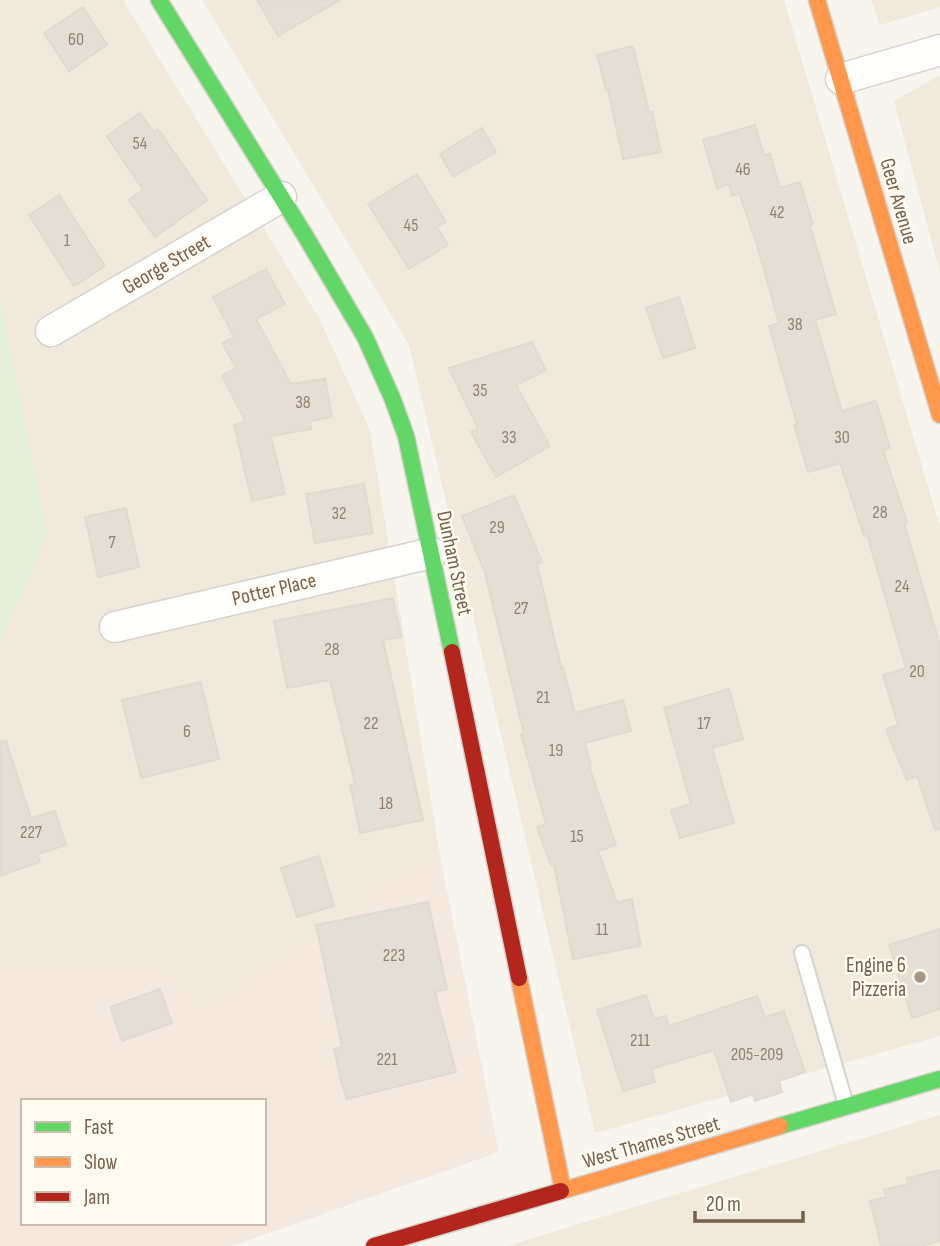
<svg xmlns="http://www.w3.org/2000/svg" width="940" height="1246" viewBox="0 0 940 1246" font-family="'Sofia Sans Condensed',sans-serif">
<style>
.residential{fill:#f1e9dc}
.commercial{fill:#f5e9df;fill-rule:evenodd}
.green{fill:#e3efd9}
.building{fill:#e5ded5;stroke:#e1dad0;stroke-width:2}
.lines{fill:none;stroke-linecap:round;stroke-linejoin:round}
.lane-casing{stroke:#d7d2cc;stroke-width:18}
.street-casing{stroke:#d7d2cc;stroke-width:33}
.fast-casing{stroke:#d6d1c9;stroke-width:19}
.slow-casing{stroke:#d6d1c9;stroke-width:19}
.jam-casing{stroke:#d6d1c9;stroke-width:19}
.lane{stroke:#fefefc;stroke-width:14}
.street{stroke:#fefefc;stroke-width:30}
.fast{stroke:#63d668;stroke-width:16}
.slow{stroke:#ff974d;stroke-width:16}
.jam{stroke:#b3261e;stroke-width:16}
.poi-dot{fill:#a49585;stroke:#fffbf0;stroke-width:2.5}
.labels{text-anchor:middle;stroke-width:5;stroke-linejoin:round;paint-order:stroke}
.number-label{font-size:18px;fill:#948271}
.street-label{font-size:21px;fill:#77614d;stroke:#fffbf0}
.poi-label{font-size:21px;fill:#77614d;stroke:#fffbf0;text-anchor:end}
</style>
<rect width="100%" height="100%" fill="#f8f5ee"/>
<path class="residential" d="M0 0H123L319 318 370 430 439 850 209 1008 161 961H0V642L47 535 0 300Z
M202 0H784L940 527V1036L595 1133 409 345Z
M871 0H940V7L880 25Z
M940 75V273L894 101Z
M940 1115V1246H507L621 1211Z"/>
<path class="commercial" d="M439 850 499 1152 232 1246H0V961H161L209 1008ZM23 1101H264V1223H23Z"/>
<path class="green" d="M0 300 47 535 0 642Z"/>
<path class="building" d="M257 0H340L278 36Z
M83 7 107 45 69 71 44 33Z
M633 46 649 112H652L661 152 623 159 608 90H606L597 55Z
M140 113 154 132 158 129 207 200 155 237 129 200 143 190 107 136Z
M755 125 764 155 770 154 780 188 800 182 813 224 810 225 836 314 815 320 842 411 876 401 890 448 883 450 907 522 904 523 940 645V829L935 830 917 776 907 780 888 735 887 729 898 725 883 675 906 668 867 535 864 536 840 463 808 472 794 425 797 424 769 326 779 323 756 242 739 193 732 196 729 184 717 188 703 140Z
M482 128 496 152 453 177 440 154Z
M417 174 446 222 437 227 448 245 409 269 368 204Z
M59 195 105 266 74 286 29 215Z
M266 269 285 304 256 319 291 384 325 379 332 417 310 421 311 429 271 436 285 494 252 501 234 425 246 422 222 376 236 368 222 343 234 337 213 297Z
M679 297 695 348 663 358 646 308Z
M532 342 546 370 516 385 550 446 496 477 471 432 478 428 449 368Z
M364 484 373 533 315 543 306 494Z
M514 495 542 562 537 564 561 667H563L575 713 623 700 631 731 585 743 591 766H589L616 845 598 851 617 902 632 899 641 946 573 959 554 865 551 866 537 827 546 824 521 735 524 734 485 573 462 516Z
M126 508 139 567 98 577 85 517Z
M393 598 401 637 383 640 423 820 360 833 350 785 355 784 330 680 287 688 274 621Z
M201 682 219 759 141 778 122 700Z
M729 689 743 739 712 748 734 823 680 838 671 810 691 804 664 708Z
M6 741 31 818 55 811 66 845 37 854 40 862 0 876V742Z
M319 856 334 906 297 917 281 868Z
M428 902 447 989 435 992 456 1072 347 1099 341 1081 334 1049 342 1047 316 925Z
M940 929V1009L912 1018 889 945Z
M160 989 172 1023 122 1041 110 1007Z
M646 995 654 1019 666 1016 669 1026 757 996 765 1017 784 1011 805 1072 779 1081 782 1092 755 1101 753 1094 731 1102 714 1050 651 1069 655 1082 623 1091 597 1010Z
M940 1170V1241L921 1246H881L870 1201 886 1197 884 1190 908 1184 907 1178Z"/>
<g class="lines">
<defs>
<path id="lane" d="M802 953 846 1105"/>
<path id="street" d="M841 79 940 50
M51 331 281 197
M115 627 432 553"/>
<path id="fast" d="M159 0 306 237 365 337 393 400 406 436 452 652
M780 1126 940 1079"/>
<path id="slow" d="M817 0 940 415
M519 978 563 1190
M561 1191 780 1126"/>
<path id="jam" d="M452 652 519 978
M374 1246 561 1191"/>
</defs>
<use href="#lane" class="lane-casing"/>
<use href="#street" class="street-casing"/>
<use href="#fast" class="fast-casing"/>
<use href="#slow" class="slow-casing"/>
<use href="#jam" class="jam-casing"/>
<use href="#lane" class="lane"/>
<use href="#street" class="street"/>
<use href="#fast" class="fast"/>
<use href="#slow" class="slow"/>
<use href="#jam" class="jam"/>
</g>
<circle class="poi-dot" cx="920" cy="977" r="7"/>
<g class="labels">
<g class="number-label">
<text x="76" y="45">60</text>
<text x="140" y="149">54</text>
<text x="743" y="175">46</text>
<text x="777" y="218">42</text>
<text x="411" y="231">45</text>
<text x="67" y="246">1</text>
<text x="795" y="330">38</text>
<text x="480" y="396">35</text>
<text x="303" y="408">38</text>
<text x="509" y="443">33</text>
<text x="842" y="443">30</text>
<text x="880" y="518">28</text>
<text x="339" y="519">32</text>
<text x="497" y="533">29</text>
<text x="112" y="548">7</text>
<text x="902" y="592">24</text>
<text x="521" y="614">27</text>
<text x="332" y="655">28</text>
<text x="917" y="677">20</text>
<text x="543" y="703">21</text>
<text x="371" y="729">22</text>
<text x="704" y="729">17</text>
<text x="187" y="737">6</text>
<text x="556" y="756">19</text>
<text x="386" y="809">18</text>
<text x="31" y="838">227</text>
<text x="577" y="842">15</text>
<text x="602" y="935">11</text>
<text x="394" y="961">223</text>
<text x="640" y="1046">211</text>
<text x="757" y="1060">205-209</text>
<text x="387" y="1065">221</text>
</g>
<g class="street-label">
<text transform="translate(899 201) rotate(74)" y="7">Geer Avenue</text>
<text transform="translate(166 264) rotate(-30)" y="7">George Street</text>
<text transform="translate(455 563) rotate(78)" y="7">Dunham Street</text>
<text transform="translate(274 589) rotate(-13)" y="7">Potter Place</text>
<text transform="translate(651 1142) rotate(-16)" y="7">West Thames Street</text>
</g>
<g class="poi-label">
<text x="906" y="972">Engine 6<tspan x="906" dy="24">Pizzeria</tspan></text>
</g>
</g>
<rect x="21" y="1099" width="245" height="126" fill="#fffbf0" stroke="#c9bdaf" stroke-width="2"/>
<rect x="35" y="1122" width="35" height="10" fill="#63d668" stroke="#c9bdaf" stroke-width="2"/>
<text x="84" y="1134" font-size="21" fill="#77614d">Fast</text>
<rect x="35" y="1157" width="35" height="10" fill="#ff974d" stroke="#c9bdaf" stroke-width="2"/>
<text x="84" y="1169" font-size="21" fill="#77614d">Slow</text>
<rect x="35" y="1192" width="35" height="10" fill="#b3261e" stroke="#c9bdaf" stroke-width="2"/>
<text x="84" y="1204" font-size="21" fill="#77614d">Jam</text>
<path d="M695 1211v10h108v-10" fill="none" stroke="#77614d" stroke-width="3.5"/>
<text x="706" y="1211" font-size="21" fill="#77614d" stroke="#fffbf0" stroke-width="5" paint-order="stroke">20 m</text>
</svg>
